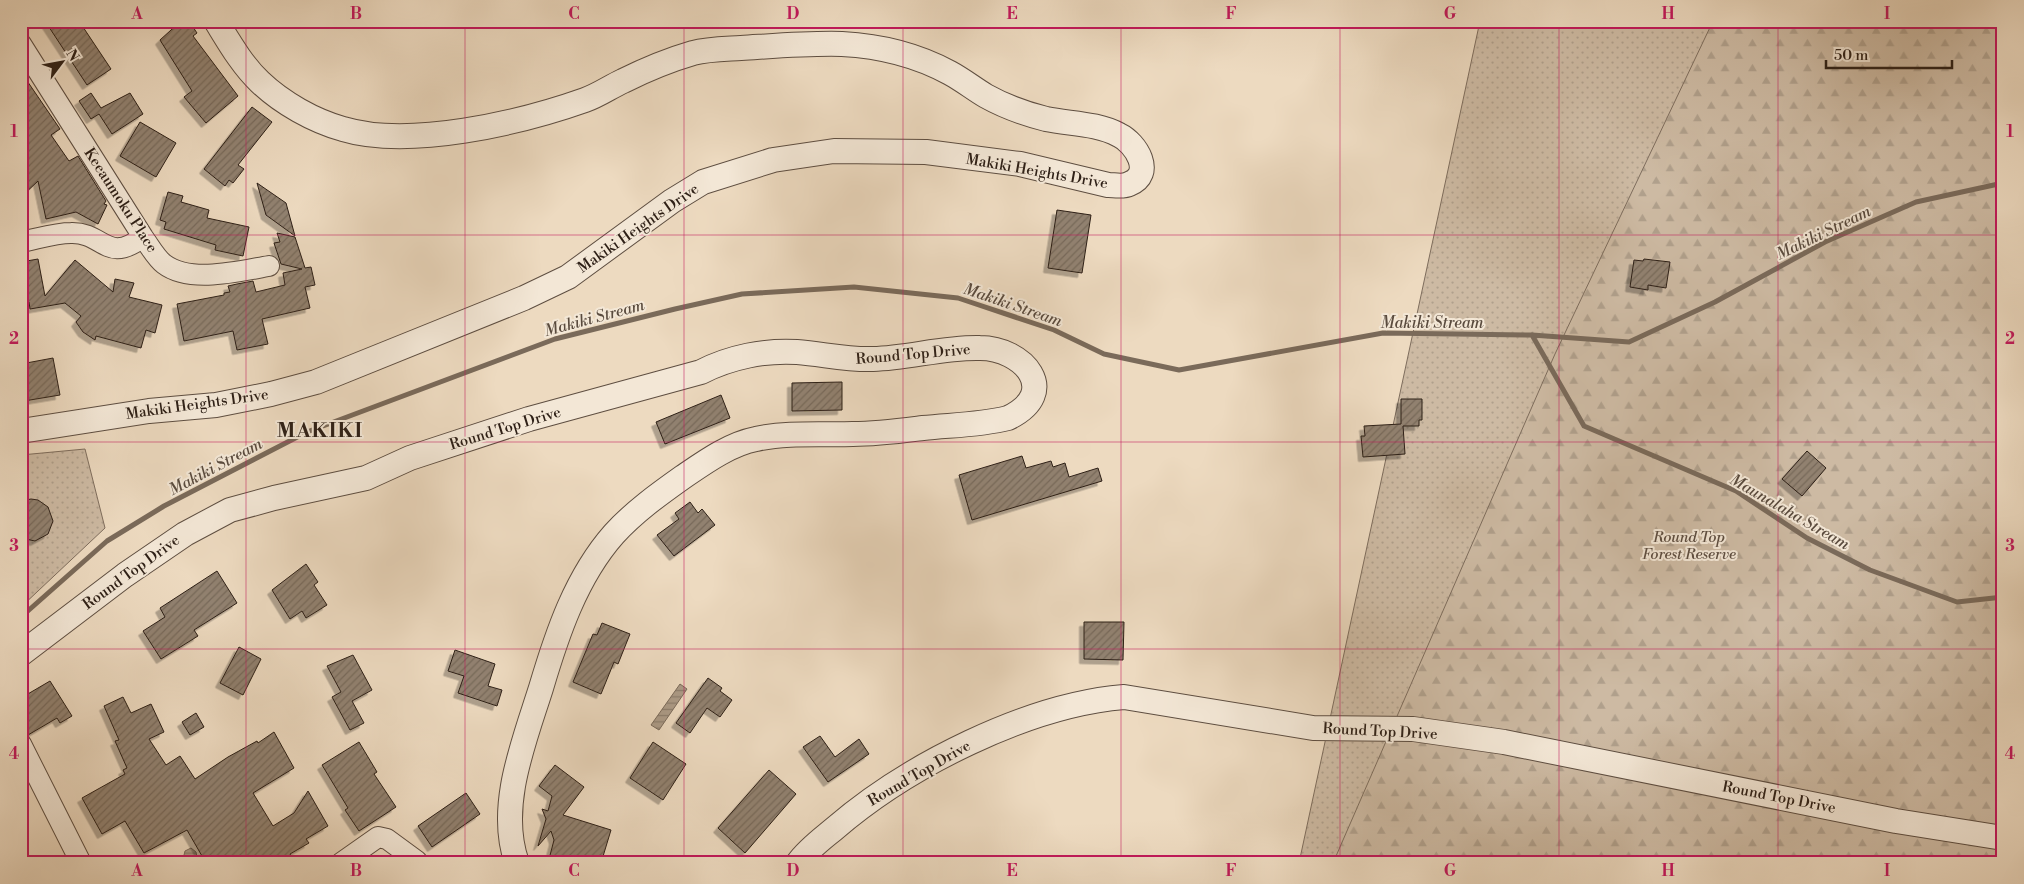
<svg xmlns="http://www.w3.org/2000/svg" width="2024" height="884" viewBox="0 0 2024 884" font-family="'Libre Bodoni',serif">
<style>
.grass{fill:url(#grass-dots);stroke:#7e6d5d}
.forest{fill:url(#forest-firs);stroke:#7e6d5d}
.water{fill:url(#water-rules);stroke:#7a6a5a}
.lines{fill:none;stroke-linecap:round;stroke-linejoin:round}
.stream{stroke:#7a6a5a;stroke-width:5}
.building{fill:url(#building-hatch);stroke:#2e2017;filter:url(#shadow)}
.minor-casing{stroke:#5e4e41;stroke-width:22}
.tertiary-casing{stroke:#5e4e41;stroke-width:26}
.minor{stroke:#f3e7d6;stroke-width:20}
.tertiary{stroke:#f3e7d6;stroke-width:24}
.grid{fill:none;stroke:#c2185b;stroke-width:1;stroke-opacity:0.55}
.labels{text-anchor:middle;stroke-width:4;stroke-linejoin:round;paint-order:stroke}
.street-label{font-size:15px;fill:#2e2017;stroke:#f3e7d6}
.park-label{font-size:15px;font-style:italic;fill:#5e4e41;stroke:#f3e7d6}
.water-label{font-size:16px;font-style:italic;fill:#5a4b3e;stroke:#f3e7d6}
.district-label{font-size:20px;font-weight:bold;letter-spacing:1px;fill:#2e2017;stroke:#f3e7d6}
.neatline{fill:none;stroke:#c2185b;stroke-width:2}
.grid-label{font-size:16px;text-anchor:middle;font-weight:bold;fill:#c2185b}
</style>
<defs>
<pattern id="grass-dots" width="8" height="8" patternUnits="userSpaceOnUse" patternTransform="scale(1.25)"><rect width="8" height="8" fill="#cdbaa3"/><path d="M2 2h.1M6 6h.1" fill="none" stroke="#b0a08c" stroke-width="1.8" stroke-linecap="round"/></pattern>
<pattern id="forest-firs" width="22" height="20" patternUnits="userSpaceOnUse" patternTransform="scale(1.25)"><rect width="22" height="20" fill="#cdbaa3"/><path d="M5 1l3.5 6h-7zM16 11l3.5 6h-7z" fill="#b0a08c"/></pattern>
<pattern id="water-rules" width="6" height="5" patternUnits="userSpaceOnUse" patternTransform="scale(1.25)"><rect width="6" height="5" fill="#ac9b87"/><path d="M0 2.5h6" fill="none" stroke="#8c7e6d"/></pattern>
<pattern id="building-hatch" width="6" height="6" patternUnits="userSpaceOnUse" patternTransform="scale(1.25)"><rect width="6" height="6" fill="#91816f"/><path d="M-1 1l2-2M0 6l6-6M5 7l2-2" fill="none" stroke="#77695a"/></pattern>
<filter id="shadow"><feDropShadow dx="-4.5" dy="4.5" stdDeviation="0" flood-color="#0004"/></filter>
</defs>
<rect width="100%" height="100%" fill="#eddac0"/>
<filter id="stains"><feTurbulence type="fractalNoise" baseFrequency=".004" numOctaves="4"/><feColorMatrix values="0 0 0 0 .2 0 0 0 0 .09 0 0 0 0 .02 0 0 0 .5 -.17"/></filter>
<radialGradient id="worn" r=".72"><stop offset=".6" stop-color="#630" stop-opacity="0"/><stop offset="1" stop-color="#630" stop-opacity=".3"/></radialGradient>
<path class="grass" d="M1480 21H2003V863H1299Z
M85 449 105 528 21 607V455Z"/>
<path class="forest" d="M1713 21H2003V863H1333L1555 354Z"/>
<path class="water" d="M680 684 687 689 659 730 651 725Z
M191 848 196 852 197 857 194 863H182L185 851Z"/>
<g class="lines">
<path class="stream" d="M1532 335 1584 426 1736 491 1807 538 1870 570 1957 602 2003 597
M21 617 107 541 164 506 307 432 555 339 675 309 742 294 854 287 958 298 1054 330 1104 354 1179 370 1383 333 1532 335 1629 342 1715 302 1825 242 1916 202 2003 183"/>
</g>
<path class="building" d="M45 21H79L111 69 87 85Z
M181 21H189L197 33 193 36 238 96 206 123 184 97 192 91 160 40Z
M21 72 60 129 51 135 69 161 78 156 106 201 104 204 107 205 98 224 76 212 46 219 38 181 21 197Z
M91 93 101 108 130 93 143 114 112 134 99 114 91 119 79 101Z
M252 107 272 122 238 165 244 169 233 183 229 180 225 186 204 169Z
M140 122 176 143 156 177 120 156Z
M257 183 286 203 295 236 266 215Z
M168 192 183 196 181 202 209 210 207 218 249 227 243 256 215 250 216 245 164 229 166 222 160 220Z
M1057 210 1091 215 1082 273 1048 268Z
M277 233 295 237 305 268 311 267 315 285 305 287 310 308 262 319 268 344 237 350 233 331 184 341 177 304 224 295V293L230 292 228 286 237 284 253 281 256 292 285 285 283 273 302 269 281 264 274 243 280 242Z
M38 259 45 296 75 260 113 292 115 279 134 283 129 297 162 305 155 333 146 330 141 348 96 336 95 340 83 332 76 322 81 316 65 303 30 309 29 302 21 304V262Z
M1644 259 1670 262 1666 288 1648 285V290L1630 287 1634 260 1643 261Z
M53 358 60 395 24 401 21 364Z
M842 382V410L792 411V383Z
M721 395 730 418 665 444 656 422Z
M1401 399H1422V420H1419V426H1403L1405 454 1363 457 1361 436H1365L1364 426 1401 424Z
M1807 451 1826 468 1802 496 1782 479Z
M1022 456 1026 468 1051 461 1053 467 1065 463 1069 477 1098 468 1102 481 972 520 959 475Z
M31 499 38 500 48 507 53 521 48 534 35 541 21 538V501Z
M690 502 698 513 702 509 715 525 674 556 657 535 679 519 675 513Z
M306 564 318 582 314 585 327 605 306 618 302 611 290 619 272 590Z
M217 571 237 603 194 630 198 636 161 659 143 631 165 617 160 608Z
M1084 622H1124L1123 660 1084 659Z
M602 623 630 634 618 664 614 662 601 694 573 682 593 634 597 635Z
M239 647 261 659 243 695 220 683Z
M455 650 495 664 488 686 502 690 497 706 458 693 464 676 448 671Z
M353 655 372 690 352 701 364 723 350 730 332 697 341 692 327 666Z
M708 678 722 688 720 691 732 700 720 717 707 708 690 733 676 723Z
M50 681 72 716 60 723 57 718 28 735 21 723V698Z
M123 697 131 713 151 704 164 732 149 739 166 765 180 756 195 779 228 757 257 741 258 743 274 732 294 768 253 793 273 826 294 813 308 791 328 826 306 839 309 843 290 854 295 863H206L187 830 144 853 125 821 102 834 82 798 125 774 123 770 127 768 115 741 119 740 104 706Z
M196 713 204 727 190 735 182 722Z
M820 736 835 757 859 739 869 754 828 782 803 747Z
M359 742 377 772 374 774 396 807 359 831 345 810 348 808 322 765Z
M653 742 686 764 663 800 630 778Z
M555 765 584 787 563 815 611 830 601 863H548L554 840 551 831 538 846 546 819 542 809 548 811 552 796 539 786Z
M769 770 796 794 745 853 718 828Z
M466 793 480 814 432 847 418 826Z"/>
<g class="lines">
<defs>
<path id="minor" d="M21 44 143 237C149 245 156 258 164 264 190 284 240 271 269 266
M21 242C37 239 55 233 71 233 104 232 106 265 143 237
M21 744 81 863
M341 863 378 837 387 839 417 861"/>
<path id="tertiary" d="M21 431 149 411 216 405 271 394 316 382 524 298 568 277 672 201 703 182 773 160 834 151 926 152 1020 164 1108 185C1114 185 1123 187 1129 184 1155 174 1136 143 1119 135 1097 123 1070 124 1046 119 1026 114 1004 106 986 96 974 89 963 80 950 73 917 55 880 46 842 44 809 43 774 46 741 48 725 49 708 49 693 53 669 60 645 70 623 81 610 87 599 95 585 100 520 123 409 149 343 129 314 121 282 103 260 82 242 65 229 42 216 21
M21 654 125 575 185 534 230 510 274 498 366 478 410 458 529 419 701 372C730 357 765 350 797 352 823 354 847 360 873 359 909 358 944 347 980 348 1023 348 1062 392 1008 418 980 425 952 425 923 428 899 431 877 434 853 434 821 435 787 432 756 439 730 444 705 462 683 477 659 494 634 512 614 534 576 577 557 634 541 688 524 742 497 807 517 863
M798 863C807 850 822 839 834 829 907 766 1027 705 1124 697L1313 728 1413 729 1504 742 1896 821 2003 838"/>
</defs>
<use href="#minor" class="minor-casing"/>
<use href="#tertiary" class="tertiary-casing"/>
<use href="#minor" class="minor"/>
<use href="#tertiary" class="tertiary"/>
</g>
<path class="grid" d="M246 21V863M465 21V863M684 21V863M903 21V863M1121 21V863M1340 21V863M1559 21V863M1778 21V863M21 235H2003M21 442H2003M21 649H2003"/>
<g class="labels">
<g class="street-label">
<text transform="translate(1037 171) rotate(10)" y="5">Makiki Heights Drive</text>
<text transform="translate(121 200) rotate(57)" y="5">Keeaumoku Place</text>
<text transform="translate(638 228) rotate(-35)" y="5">Makiki Heights Drive</text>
<text transform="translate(913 354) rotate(-5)" y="5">Round Top Drive</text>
<text transform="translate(197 404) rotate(-8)" y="5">Makiki Heights Drive</text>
<text transform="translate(505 428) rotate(-17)" y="5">Round Top Drive</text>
<text transform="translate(131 572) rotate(-36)" y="5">Round Top Drive</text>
<text transform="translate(1380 731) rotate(3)" y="5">Round Top Drive</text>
<text transform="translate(919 773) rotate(-30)" y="5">Round Top Drive</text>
<text transform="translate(1779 797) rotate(11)" y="5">Round Top Drive</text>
</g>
<g class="park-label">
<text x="1689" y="542">Round Top<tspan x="1689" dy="17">Forest Reserve</tspan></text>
</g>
<g class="water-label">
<text transform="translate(1823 232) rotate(-26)" y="6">Makiki Stream</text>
<text transform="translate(1013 304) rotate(19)" y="6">Makiki Stream</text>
<text transform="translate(594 317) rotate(-15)" y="6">Makiki Stream</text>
<text x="1432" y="328">Makiki Stream</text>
<text transform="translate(215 466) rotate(-28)" y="6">Makiki Stream</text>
<text transform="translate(1790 511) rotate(30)" y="6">Maunalaha Stream</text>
</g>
<g class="district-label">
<text x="320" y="437">MAKIKI</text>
</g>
</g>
<rect width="2024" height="884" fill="none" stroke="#eddac0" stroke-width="55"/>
<g transform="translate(62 62) rotate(58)" stroke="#f3e7d6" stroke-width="4" paint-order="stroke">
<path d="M0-4L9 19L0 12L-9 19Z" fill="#2e2017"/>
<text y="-8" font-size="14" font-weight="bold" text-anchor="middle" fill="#2e2017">N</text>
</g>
<path d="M1826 60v8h126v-8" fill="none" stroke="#2e2017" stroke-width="2.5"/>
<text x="1834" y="60" font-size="15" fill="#2e2017" stroke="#f3e7d6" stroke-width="4" paint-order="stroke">50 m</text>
<rect x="28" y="28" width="1968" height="828" class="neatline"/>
<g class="grid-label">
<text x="137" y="19">A</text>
<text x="356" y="19">B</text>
<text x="574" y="19">C</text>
<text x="793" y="19">D</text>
<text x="1012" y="19">E</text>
<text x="1231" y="19">F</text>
<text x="1450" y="19">G</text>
<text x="1668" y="19">H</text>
<text x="1887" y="19">I</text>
<text x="14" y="137">1</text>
<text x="2010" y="137">1</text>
<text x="14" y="344">2</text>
<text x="2010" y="344">2</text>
<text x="14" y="551">3</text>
<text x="2010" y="551">3</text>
<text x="14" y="759">4</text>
<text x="2010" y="759">4</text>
<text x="137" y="876">A</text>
<text x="356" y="876">B</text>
<text x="574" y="876">C</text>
<text x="793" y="876">D</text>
<text x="1012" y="876">E</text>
<text x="1231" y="876">F</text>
<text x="1450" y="876">G</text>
<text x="1668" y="876">H</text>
<text x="1887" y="876">I</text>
</g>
<rect width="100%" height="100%" filter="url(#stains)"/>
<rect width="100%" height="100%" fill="url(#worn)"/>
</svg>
